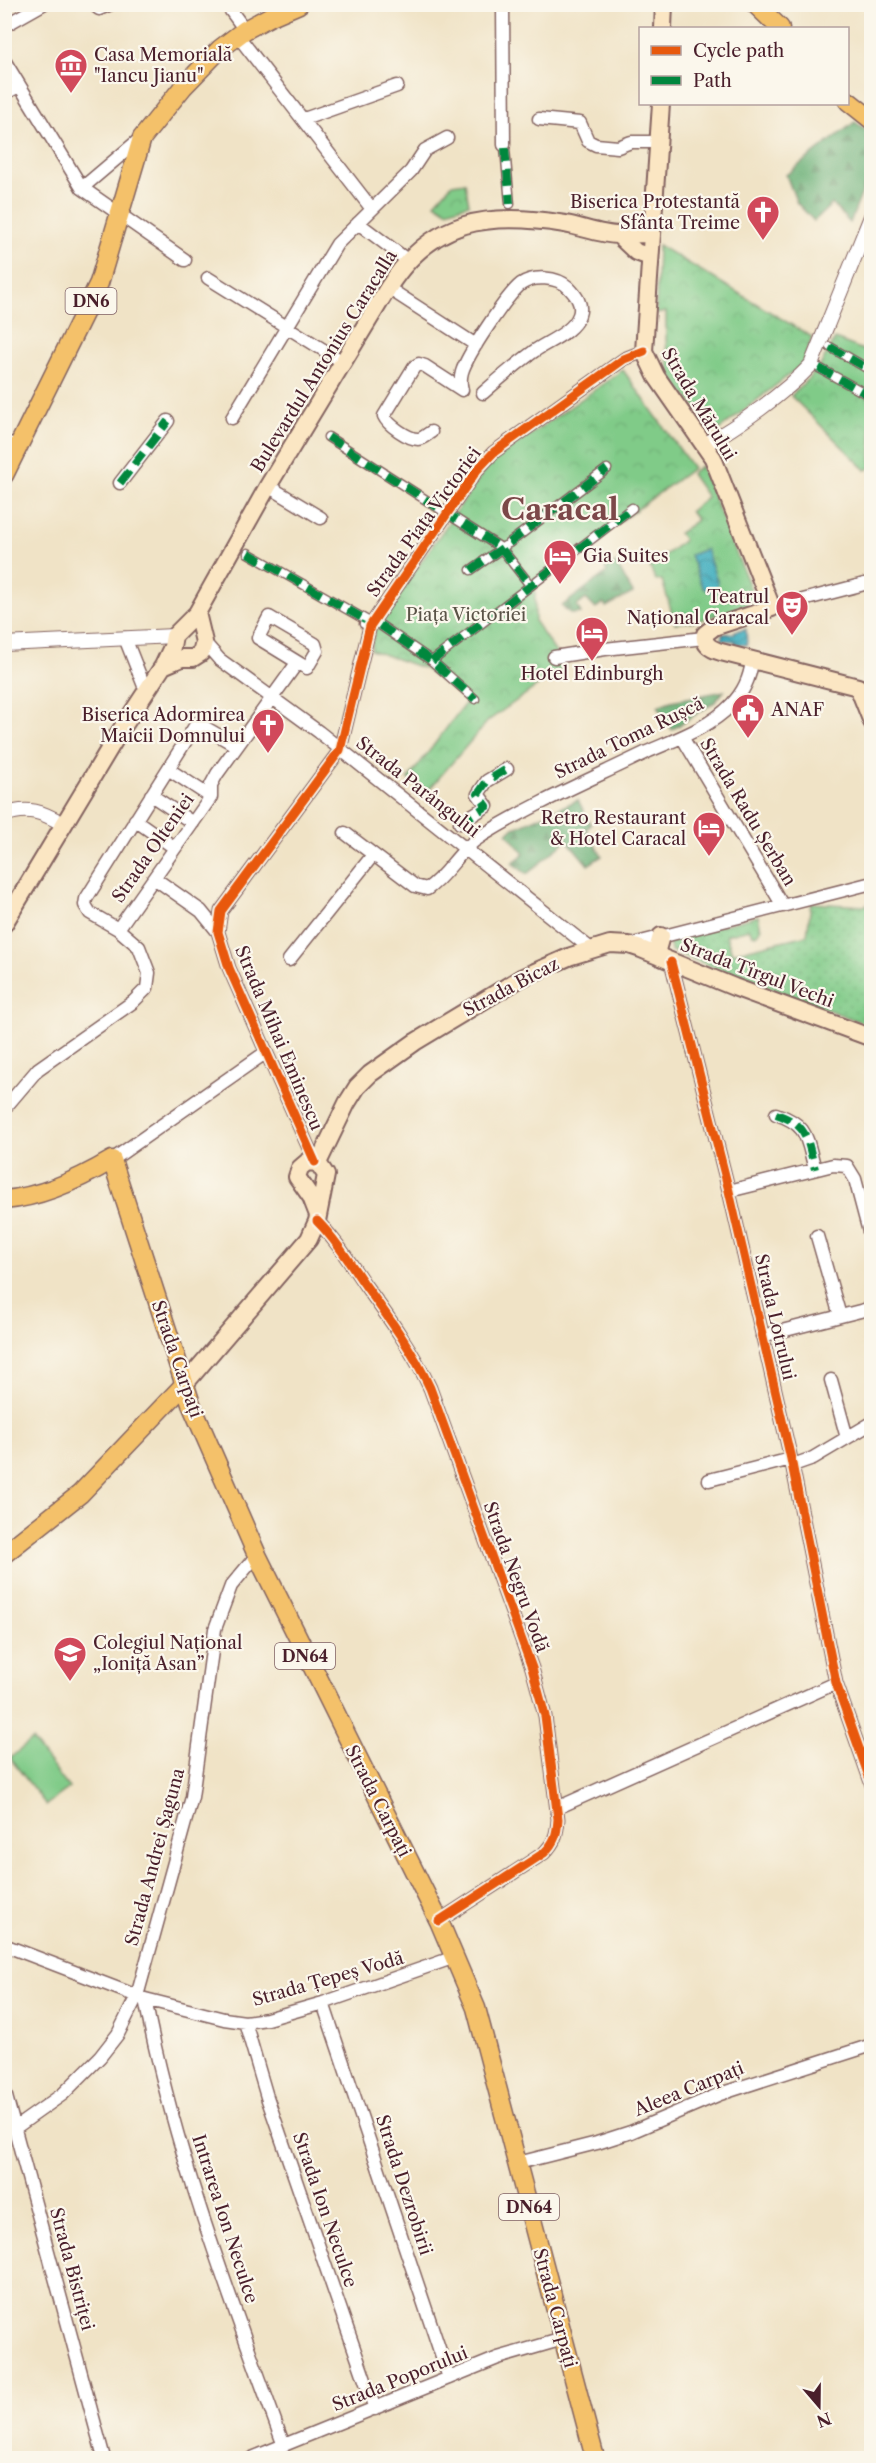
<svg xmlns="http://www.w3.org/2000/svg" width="876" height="2463" viewBox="0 0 876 2463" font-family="'Libre Caslon Text',serif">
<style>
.grass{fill:url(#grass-dots);stroke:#65755a;stroke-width:1.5}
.forest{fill:url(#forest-firs);stroke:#596750;stroke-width:1.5}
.park{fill:url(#park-crowns);stroke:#65755a;stroke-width:1.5}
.pitch{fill:#80cb88;stroke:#65755a;stroke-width:1.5}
.water{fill:url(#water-waves);stroke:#466775;stroke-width:1.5}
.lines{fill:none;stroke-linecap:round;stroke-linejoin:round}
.pedestrian-casing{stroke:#846461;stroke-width:11}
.minor-casing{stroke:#846461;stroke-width:15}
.tertiary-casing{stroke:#846461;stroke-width:16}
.secondary-casing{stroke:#846461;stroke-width:20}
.primary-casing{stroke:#846461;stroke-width:21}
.pedestrian{stroke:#fff;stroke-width:8}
.minor{stroke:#fff;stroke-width:12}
.tertiary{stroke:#fff;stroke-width:14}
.secondary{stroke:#fbe6c3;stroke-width:16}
.primary{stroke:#f4c16a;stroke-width:18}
.quiet{stroke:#00873e;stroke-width:8;stroke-dasharray:15 8;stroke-linecap:butt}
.cycleway-casing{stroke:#fbf7ec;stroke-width:13}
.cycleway{stroke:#e8590c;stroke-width:9}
.labels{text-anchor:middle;stroke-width:4.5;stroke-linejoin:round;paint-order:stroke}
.shield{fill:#fbf7ec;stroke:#7f6065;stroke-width:1.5}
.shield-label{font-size:16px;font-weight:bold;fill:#4a1f2b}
.poi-label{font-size:18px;fill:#4a1f2b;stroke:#fbf7ec;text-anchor:start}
.street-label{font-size:18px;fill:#4a1f2b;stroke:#fbf7ec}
.park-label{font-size:18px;fill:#5a5347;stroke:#fbf7ec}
.town-label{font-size:30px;font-weight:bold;fill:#7c4849;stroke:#fbf7ec}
</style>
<defs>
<pattern id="grass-dots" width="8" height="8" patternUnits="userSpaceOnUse" patternTransform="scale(1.5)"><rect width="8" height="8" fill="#80cb88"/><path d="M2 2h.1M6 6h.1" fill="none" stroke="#70ae76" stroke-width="1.8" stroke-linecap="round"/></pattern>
<pattern id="forest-firs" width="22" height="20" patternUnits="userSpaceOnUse" patternTransform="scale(1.5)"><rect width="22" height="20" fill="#68af74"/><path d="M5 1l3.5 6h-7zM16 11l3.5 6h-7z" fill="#588e5f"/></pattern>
<pattern id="park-crowns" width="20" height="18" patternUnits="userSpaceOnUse" patternTransform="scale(1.5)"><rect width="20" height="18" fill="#80cb88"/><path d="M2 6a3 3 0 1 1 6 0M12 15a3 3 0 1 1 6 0" fill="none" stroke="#70ae76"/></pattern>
<pattern id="water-waves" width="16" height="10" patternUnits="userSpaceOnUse" patternTransform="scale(1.5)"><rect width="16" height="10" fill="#42afbf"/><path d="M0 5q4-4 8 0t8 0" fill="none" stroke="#398e9b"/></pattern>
</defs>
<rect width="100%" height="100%" fill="#fbf7ec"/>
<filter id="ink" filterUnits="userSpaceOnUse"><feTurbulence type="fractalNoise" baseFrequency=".0167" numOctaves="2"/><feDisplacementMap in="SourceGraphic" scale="12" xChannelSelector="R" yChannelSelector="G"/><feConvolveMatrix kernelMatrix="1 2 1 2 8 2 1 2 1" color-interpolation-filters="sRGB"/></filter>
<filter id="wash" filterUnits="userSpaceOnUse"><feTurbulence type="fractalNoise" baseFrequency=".008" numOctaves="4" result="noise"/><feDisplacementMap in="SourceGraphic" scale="24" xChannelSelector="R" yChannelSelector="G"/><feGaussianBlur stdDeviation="1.35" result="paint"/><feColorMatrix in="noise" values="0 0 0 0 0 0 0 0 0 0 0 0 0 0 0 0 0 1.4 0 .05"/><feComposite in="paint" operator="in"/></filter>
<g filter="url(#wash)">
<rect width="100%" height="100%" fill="#f0e3c6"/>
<path class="grass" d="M811 903 864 906 871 903V1026L671 951 669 939 758 916 761 929 756 935 752 934 749 929 726 935 732 953 807 935Z"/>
<path class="forest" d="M855 122 871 133V170L850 223 832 204 814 221 797 203 786 175Z
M616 563 633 593 606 607 604 603 595 608 586 599 577 606 581 613 571 614 562 606 607 572 605 568Z
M724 691 715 702 672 730 658 706 671 701Z
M578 800 591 825 586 829 602 856 588 865 567 840 527 874 512 863 524 854 507 833 512 829Z"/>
<path class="park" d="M465 182 469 204 447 211 435 203 452 184Z
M658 245 812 337 803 364 720 429C709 433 707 428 700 420L705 416C694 404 677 390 671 375 665 356 666 332 666 312L656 314Z
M835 339 871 353V468L866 470 791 396 819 368Z
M623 370 693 468 535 584V622L565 666 488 721 426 793 408 779 467 701 425 669 371 650 375 628 490 463Z
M701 466 756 602 698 621 675 623 662 580 656 581 650 567 684 540 679 533 697 520 690 511 707 497 691 474Z"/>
<path class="pitch" d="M32 1740 69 1788 46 1805 10 1758Z"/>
<path class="water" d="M706 549 718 583 716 590 709 592 702 587 690 555Z
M746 629 747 645 735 644V641L722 640V634L735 633V631Z"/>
</g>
<g filter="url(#ink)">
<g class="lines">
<defs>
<path id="pedestrian" d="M505 148 510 204
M830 347 872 371
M819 368 872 397
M328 437 501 548 530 585
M509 543 607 469
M248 553 366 620 364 624
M471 570 505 546
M380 625 432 661 475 699
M432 661 632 508"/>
<path id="minor" d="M93 4 99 9 111 4
M226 4 245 30
M503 4 504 145
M4 26 43 4
M238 36 372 209
M4 60 82 188 185 260
M4 94 19 86
M304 119 397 86
M539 119 580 123 588 141 596 145 618 147 631 142H658
M82 188 141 138
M358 223 407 260
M208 278 343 362
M388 288 476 345
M462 390C460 383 460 379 462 372 467 355 507 295 521 284 534 275 557 277 568 287 576 295 583 304 579 315 573 333 546 342 533 352 515 365 499 379 483 393
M232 418 337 244 411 171 425 150 447 138
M431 432C427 434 423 439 418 439 408 439 388 425 384 416L414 367 419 364 425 366 462 390
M4 442 18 445
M120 483 168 421
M268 486 321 518
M772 608 872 582
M269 617 315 644 317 651 307 668 258 638Z
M125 638 146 691
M204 642 219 659 319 732 591 949
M554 657 605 649 704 638
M682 737 783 906
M168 769 211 797
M151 795 193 823
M135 820 175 848
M460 823 487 806 478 794 487 781 507 769
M345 833 415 886 427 889C449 874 459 849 483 835 535 803 592 779 647 752 676 739 709 728 731 705 744 692 750 678 752 661
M154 878 201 911 218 932
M118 929 211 797V785L217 774 297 663
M629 945 872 883
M289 960 373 855
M671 962 729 1191 791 1459 836 1683 872 1785
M4 1109 38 1069 133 1002 147 988 149 973 139 947 118 929 90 913 85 905 86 899 197 723 237 746
M776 1114C809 1125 806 1138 815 1169
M112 1160 265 1053
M315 1162 229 968 218 932 221 911 340 750 370 626 477 470 494 452 624 359 644 351
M729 1191 833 1165 847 1166 855 1179 872 1243
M317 1221C336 1240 350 1263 365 1285 389 1318 413 1351 430 1388L532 1668 545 1716 558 1819C557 1834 555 1842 544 1853L439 1921
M817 1236 840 1316
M762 1336 872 1308
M831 1380 847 1438
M793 1465 813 1458 872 1423
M709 1480 791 1459
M557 1808 836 1683
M4 1945 145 1999 224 2019 245 2022 267 2019 323 2003 455 1957
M145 1999C174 2152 231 2300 284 2446
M323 2003 449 2378
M245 2022 267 2097 375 2409
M4 2089 104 2458
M15 2128 63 2094 100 2057 118 2034 137 1996 192 1797 215 1629 231 1586 257 1555
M518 2163 597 2143 631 2132 720 2094 872 2045
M252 2458 498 2358 563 2339"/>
<path id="tertiary" d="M704 445C738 426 784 394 811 365L872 214
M4 644 174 636
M4 815C28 806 43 812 63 824"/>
<path id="secondary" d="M663 28 664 4
M661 104 644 351 656 376 713 458 772 608 714 627 705 634C703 645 711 649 721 652L858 687 872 722
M618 235 636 252 650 257
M163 666 182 658H193L201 653 204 642 197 613
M4 924 117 736 163 666 172 647 174 636 197 613 268 486 388 288C432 218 488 212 565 224 582 227 602 235 619 235 630 235 640 234 651 234
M660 957 657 950 661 936
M318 1163 347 1103 357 1087 370 1074 415 1042 521 978 571 956 610 944 629 945 641 949 734 987 872 1038
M183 1386 309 1239 317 1221 326 1175 318 1163 307 1162 300 1168 297 1177 311 1197 318 1215"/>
<path id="primary" d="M755 4 780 28
M848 101 872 120
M4 475 99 283 142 138 183 87 220 49 245 30 271 16 299 4
M4 1200C42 1197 80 1179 112 1160L191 1404 257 1555 439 1921 476 2008 595 2458
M4 1554 80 1494 183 1386"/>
</defs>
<use href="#pedestrian" class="pedestrian-casing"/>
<use href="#minor" class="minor-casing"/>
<use href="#tertiary" class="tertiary-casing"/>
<use href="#secondary" class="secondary-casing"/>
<use href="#primary" class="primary-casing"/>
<use href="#pedestrian" class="pedestrian"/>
<use href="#minor" class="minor"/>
<use href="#tertiary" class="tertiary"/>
<use href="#secondary" class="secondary"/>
<use href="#primary" class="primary"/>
<path class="quiet" d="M505 148 510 204
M830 347 872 371
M819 368 872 397
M328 437 501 548 530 585
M120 483 168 421
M509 543 607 469
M248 553 366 620 364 624
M471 570 505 546
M380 625 432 661 475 699
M432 661 632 508
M460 823 487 806 478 794 487 781 507 769
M776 1114C809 1125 806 1138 815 1169"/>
<defs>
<path id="cycleway" d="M671 962 729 1191 791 1459 836 1683 872 1785
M315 1162 229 968 218 932 221 911 340 750 370 626 477 470 494 452 624 359 644 351
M317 1221C336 1240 350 1263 365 1285 389 1318 413 1351 430 1388L532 1668 545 1716 558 1819C557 1834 555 1842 544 1853L439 1921"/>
</defs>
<use href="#cycleway" class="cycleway-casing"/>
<use href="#cycleway" class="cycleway"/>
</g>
</g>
<defs>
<symbol id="museum-pin" viewBox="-11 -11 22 30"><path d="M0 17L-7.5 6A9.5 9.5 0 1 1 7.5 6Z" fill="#d1495b" stroke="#fbf7ec"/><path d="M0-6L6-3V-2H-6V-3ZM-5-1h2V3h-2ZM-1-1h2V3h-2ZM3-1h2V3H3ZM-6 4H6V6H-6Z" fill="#fff"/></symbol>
<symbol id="church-pin" viewBox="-11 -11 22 30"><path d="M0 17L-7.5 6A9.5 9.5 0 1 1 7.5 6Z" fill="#d1495b" stroke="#fbf7ec"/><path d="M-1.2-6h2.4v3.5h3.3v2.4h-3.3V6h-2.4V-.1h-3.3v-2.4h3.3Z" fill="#fff"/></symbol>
<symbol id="hotel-pin" viewBox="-11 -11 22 30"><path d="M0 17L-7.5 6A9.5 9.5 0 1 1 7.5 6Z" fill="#d1495b" stroke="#fbf7ec"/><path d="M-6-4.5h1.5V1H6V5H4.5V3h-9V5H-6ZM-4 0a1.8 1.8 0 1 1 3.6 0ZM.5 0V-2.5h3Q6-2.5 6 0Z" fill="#fff"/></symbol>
<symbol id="theatre-pin" viewBox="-11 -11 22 30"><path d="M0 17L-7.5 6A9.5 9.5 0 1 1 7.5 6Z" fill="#d1495b" stroke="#fbf7ec"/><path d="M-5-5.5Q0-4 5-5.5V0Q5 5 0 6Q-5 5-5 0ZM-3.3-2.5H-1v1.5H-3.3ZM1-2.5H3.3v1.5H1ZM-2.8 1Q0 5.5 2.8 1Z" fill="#fff"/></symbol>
<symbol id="civic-pin" viewBox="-11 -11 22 30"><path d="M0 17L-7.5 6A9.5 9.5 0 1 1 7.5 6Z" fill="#d1495b" stroke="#fbf7ec"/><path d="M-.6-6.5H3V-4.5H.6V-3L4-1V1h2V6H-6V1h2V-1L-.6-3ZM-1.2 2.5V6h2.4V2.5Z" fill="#fff"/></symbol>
<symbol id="school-pin" viewBox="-11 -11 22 30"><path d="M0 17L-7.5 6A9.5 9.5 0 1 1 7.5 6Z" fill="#d1495b" stroke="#fbf7ec"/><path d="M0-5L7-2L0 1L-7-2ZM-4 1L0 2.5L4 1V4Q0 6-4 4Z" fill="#fff"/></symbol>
</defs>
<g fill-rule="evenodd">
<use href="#museum-pin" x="52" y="46" width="38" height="52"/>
<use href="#church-pin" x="744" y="193" width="38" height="52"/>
<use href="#hotel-pin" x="541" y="537" width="38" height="52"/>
<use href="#theatre-pin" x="773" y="588" width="38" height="52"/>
<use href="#hotel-pin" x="573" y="614" width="38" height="52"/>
<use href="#civic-pin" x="729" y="691" width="38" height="52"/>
<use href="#church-pin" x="249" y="706" width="38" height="52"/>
<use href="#hotel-pin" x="690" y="809" width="38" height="52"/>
<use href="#school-pin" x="51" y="1634" width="38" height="52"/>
</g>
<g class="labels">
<g class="shield">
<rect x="65.5" y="288" width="51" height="26" rx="4.5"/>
<rect x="275" y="1643" width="60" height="26" rx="4.5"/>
<rect x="499" y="2194" width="60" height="26" rx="4.5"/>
</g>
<g class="shield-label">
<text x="91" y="307">DN6</text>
<text x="305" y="1662">DN64</text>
<text x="529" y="2213">DN64</text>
</g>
<g class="poi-label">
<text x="94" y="61">Casa Memorială<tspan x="94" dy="21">"Iancu Jianu"</tspan></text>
<text x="740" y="208" text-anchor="end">Biserica Protestantă<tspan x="740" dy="21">Sfânta Treime</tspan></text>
<text x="583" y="562">Gia Suites</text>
<text x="769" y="603" text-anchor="end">Teatrul<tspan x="769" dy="21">Național Caracal</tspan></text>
<text x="592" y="680" text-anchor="middle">Hotel Edinburgh</text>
<text x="771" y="716">ANAF</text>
<text x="245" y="721" text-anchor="end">Biserica Adormirea<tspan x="245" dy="21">Maicii Domnului</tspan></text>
<text x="686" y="824" text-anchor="end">Retro Restaurant<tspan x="686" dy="21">&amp; Hotel Caracal</tspan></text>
<text x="93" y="1649">Colegiul Național<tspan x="93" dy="21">„Ioniță Asan”</tspan></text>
</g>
<g class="street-label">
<text transform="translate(324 361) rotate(-58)" y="6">Bulevardul Antonius Caracalla</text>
<text transform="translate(699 404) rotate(59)" y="6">Strada Mărului</text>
<text transform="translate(424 522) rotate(-54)" y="6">Strada Piața Victoriei</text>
<text transform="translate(629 738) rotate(-26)" y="6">Strada Toma Rușcă</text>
<text transform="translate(418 787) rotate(38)" y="6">Strada Parângului</text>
<text transform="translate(748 812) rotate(59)" y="6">Strada Radu Șerban</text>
<text transform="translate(153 848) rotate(-55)" y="6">Strada Olteniei</text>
<text transform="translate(757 973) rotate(21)" y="6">Strada Tîrgul Vechi</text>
<text transform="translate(511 987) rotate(-28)" y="6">Strada Bicaz</text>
<text transform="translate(279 1038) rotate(67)" y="6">Strada Mihai Eminescu</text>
<text transform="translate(775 1317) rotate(77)" y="6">Strada Lotrului</text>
<text transform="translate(177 1359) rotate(71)" y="6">Strada Carpați</text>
<text transform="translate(516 1577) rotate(70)" y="6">Strada Negru Vodă</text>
<text transform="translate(378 1801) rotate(63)" y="6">Strada Carpați</text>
<text transform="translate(155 1857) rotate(-75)" y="6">Strada Andrei Șaguna</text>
<text transform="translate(328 1979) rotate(-16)" y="6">Strada Țepeș Vodă</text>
<text transform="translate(689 2089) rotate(-22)" y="6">Aleea Carpați</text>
<text transform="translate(404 2185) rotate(72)" y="6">Strada Dezrobirii</text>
<text transform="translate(325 2210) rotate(71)" y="6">Strada Ion Neculce</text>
<text transform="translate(225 2219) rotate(72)" y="6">Intrarea Ion Neculce</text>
<text transform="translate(72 2269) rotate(75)" y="6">Strada Bistriței</text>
<text transform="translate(555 2308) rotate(75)" y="6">Strada Carpați</text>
<text transform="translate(400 2379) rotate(-22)" y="6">Strada Poporului</text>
</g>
<g class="park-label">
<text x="466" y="621">Piața Victoriei</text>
</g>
<g class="town-label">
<text x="560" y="520">Caracal</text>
</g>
</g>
<rect width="876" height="2463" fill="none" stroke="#fbf7ec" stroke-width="24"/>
<rect x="639" y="27" width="210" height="78" fill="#fbf7ec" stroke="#b4a19f" stroke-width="1.5"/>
<rect x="651" y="46" width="30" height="9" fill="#e8590c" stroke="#b4a19f" stroke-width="1.5"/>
<text x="693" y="57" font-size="18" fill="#4a1f2b">Cycle path</text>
<rect x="651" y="76" width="30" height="9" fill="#00873e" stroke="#b4a19f" stroke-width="1.5"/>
<text x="693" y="87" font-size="18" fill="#4a1f2b">Path</text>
<g transform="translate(819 2406) rotate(160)" stroke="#fbf7ec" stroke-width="4.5" paint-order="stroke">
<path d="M0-4.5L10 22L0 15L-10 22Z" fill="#4a1f2b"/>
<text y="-9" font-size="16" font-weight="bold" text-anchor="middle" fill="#4a1f2b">N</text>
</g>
</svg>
